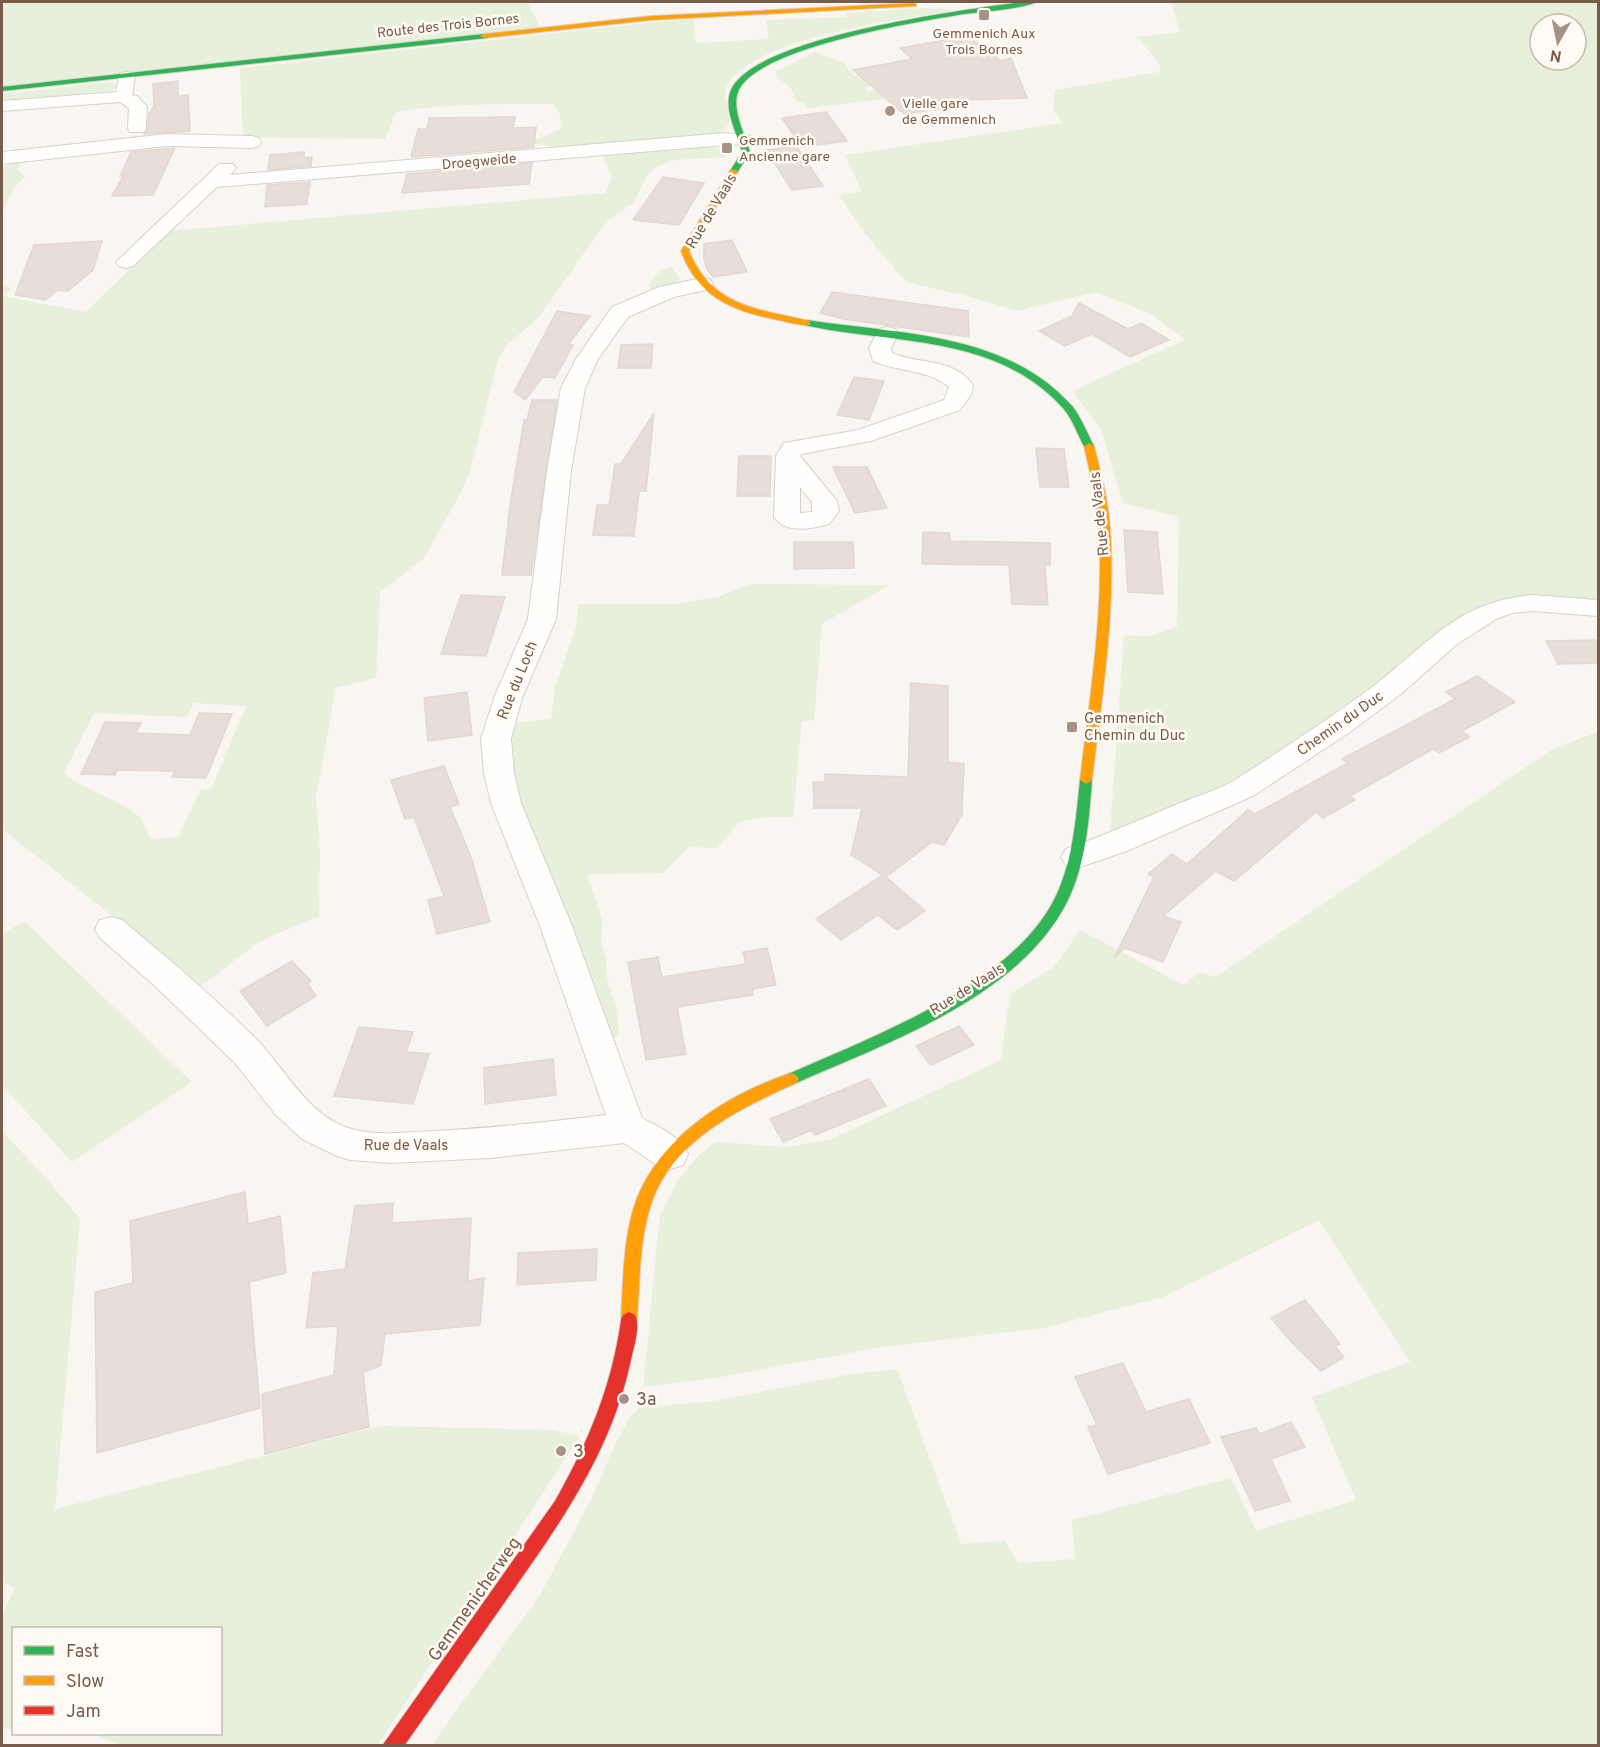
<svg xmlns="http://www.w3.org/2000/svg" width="1600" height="1747" viewBox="0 0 1600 1747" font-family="Overpass,sans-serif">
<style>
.green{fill:#e7f0db;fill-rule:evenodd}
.building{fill:#e6ded7;stroke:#e2d8d2;stroke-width:1.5}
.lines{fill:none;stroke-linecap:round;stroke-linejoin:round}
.street-casing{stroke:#d7d1cb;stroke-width:2}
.fast-casing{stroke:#d9d2cb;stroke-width:2}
.slow-casing{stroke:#d9d2cb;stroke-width:2}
.jam-casing{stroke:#d9d2cb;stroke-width:2}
.street{fill:#fefefd;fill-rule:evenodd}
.fast{fill:#30b455;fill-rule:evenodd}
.slow{fill:#ff9f0a;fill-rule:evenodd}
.jam{fill:#e5322d;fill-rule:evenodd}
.poi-dot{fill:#a69286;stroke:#fffaf3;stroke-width:2}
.labels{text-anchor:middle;stroke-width:5;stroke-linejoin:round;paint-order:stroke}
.far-street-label{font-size:14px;fill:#7a5c4d;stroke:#fffaf3}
.far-poi-label{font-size:14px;fill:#7a5c4d;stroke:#fffaf3;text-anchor:start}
.street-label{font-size:15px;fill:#7a5c4d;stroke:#fffaf3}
.poi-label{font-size:15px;fill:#7a5c4d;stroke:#fffaf3;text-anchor:start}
.near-poi-label{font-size:18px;fill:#7a5c4d;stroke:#fffaf3;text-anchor:start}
.near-street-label{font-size:18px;fill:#7a5c4d;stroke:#fffaf3}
</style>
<rect width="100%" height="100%" fill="#f9f5f0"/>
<path class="green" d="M2 2H527L540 27 2 87Z
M1171 2H1598V603L1535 596 1504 599 1480 608 1382 683 1233 783 1110 833 1124 635 1150 636 1177 627 1179 517 1123 503 1101 429 1072 391 1185 340 1153 315 1096 292 1017 311 963 295 906 282 863 231 839 195 862 191 845 155 1063 123 1053 110 1055 90 1159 72 1161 67 1138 37 1180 32ZM1540 24H1576V60H1540Z
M925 8 954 10C894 21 776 34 733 77 710 101 748 119 716 135L573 149 528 143 561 129 560 114 553 104C500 104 448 103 396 112L385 139 243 137 240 68 676 20 694 19 696 43 769 39 766 20 846 17V13Z
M815 52 846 64V67L855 76 859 75 872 86 864 89 867 91 884 90 890 98 808 108 803 101 797 102 790 87 777 77 776 71Z
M111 82 118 86 113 90 2 102V94Z
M708 145 725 151V157L674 160 659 165 652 171 647 175 634 202 606 222 538 318 506 346 498 360 470 471 460 494 424 558 380 592 376 678 336 688 316 797 320 851 319 916 260 941 197 989 120 922 2 829V286L12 288 2 296 86 312 169 231 605 193 612 178 603 155ZM194 703 246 706 212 788 200 790 179 836 151 840C147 832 143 820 137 815 115 796 85 792 64 773L94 713 187 717Z
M21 159 18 170 25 177 16 185 2 213V168Z
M672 267 680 280 677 283 654 289 648 286 660 270Z
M751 584 889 585 822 624 814 720 802 721 793 817H765L740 822 716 848 689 847 663 873 587 874 602 918 601 941 606 960 607 979 616 1008 619 1033 605 1050 515 791 512 723 551 719 555 688 577 624 578 604H676L718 597Z
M1598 732V1745L431 1746 540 1595 592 1498 615 1444 631 1416 640 1407 709 1402 846 1375 897 1369 961 1544 1005 1541 1018 1563 1075 1559 1072 1520 1231 1478 1256 1531 1356 1500 1312 1397 1410 1362 1319 1220 1163 1297 1043 1328 882 1347 721 1377 643 1387 660 1215 677 1182 696 1158 716 1142 787 1147 831 1139 1001 1060 1010 994 1054 967 1080 930 1183 985 1200 972 1215 977 1554 748Z
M24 921 192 1082 72 1162 2 1085V934Z
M2 1131 46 1178 80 1219 55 1509 381 1426 553 1430 580 1436 378 1745 123 1746 96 1735 69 1734H220V1628H14L13 1729 2 1728V1617L15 1587 2 1582Z"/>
<path class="building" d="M968 36 1001 61 1011 58 1027 98 964 100 969 105 904 114 853 70 912 59 900 48Z
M178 81V96L188 95 190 131 144 134 148 128 149 114 154 106 153 84Z
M826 112 847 141 802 147 782 118Z
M515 117 513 128 536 127 534 147 411 157 418 129H427L429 118Z
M796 146 805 159 823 186 792 190 766 150Z
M175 148 153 195 112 196 123 176H120L131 152Z
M304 152V158L312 157 311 166 268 170 270 155Z
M532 163 529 184 402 193 407 174Z
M663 177 704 183 679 225 633 220Z
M310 182 307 204 265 207 267 185Z
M732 240 747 272 713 277 707 269 704 259V244Z
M102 241 93 270 68 291 58 290 45 300 15 295 34 245Z
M832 292 968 311 969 337 843 319 820 313Z
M1079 303 1128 329 1141 323 1169 340 1130 357 1092 334 1065 346 1039 331 1072 316Z
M557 311 590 316 568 345H573L555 378 543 377 525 400 514 392Z
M653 344 651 368H618L621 345Z
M854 377 884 381 869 420 837 415Z
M532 400H557L531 575H502L510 506 524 420H527Z
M654 413 646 491H639L634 536 593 535 597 505H609L615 464H621Z
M1036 448 1064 449 1069 487H1040Z
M739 456H771L770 496H737Z
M833 467H867L887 508 855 513Z
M1124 530 1157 532 1163 594 1128 592Z
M923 532 950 533V541L1050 543V565H1045L1048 605 1012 604 1009 565 922 564Z
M794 542H853L854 568 794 569Z
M461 595 505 597 486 656 441 654Z
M1599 640V663L1558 664 1546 641Z
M1477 676 1515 702 1462 731 1470 737 1439 753 1433 749 1350 796 1355 800 1323 818 1316 812 1234 881 1216 871 1163 916 1181 922 1163 962 1125 948 1114 958 1154 877 1148 874 1172 854 1187 864 1248 810 1255 814 1348 763 1342 759 1455 699 1446 692Z
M911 683 948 686V762L964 764 962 814 944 845 932 842 886 877 925 911 897 930 878 915 841 940 816 919 883 875 851 855 862 808H814L813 782H825V774L908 777Z
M467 692 472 735 428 741 424 698Z
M199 713 232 714 206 778 172 777 175 771 117 770 115 775 81 774 105 722 141 723 136 733 190 735Z
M444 766 459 804 450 807 471 857 490 922 437 934 428 900 444 896 414 817 405 819 391 780Z
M767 948 776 985 752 989 753 995 677 1007 686 1054 646 1060 628 962 658 957 662 977 746 964 743 952Z
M292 961 311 981 308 984 316 996 267 1026 240 991Z
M959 1026 974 1045 931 1065 916 1046Z
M359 1027 413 1032 406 1052 429 1054 413 1104 334 1096Z
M553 1059 556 1095 485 1104 484 1068Z
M869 1079 886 1106 815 1135 812 1130 783 1142 770 1119Z
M245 1192 248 1224 280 1216 286 1273 249 1282 260 1408 97 1453 95 1292 133 1283 130 1221Z
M393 1203 392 1223 471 1218 468 1281 484 1278 480 1325 385 1334 381 1366 363 1372 369 1427 265 1454 262 1394 334 1375 338 1326 306 1328 313 1273 345 1269 355 1206Z
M597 1249 596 1280 517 1285 518 1253Z
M1305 1300 1340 1344 1335 1346 1344 1357 1321 1371 1294 1345 1271 1318Z
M1123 1363 1146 1412 1189 1399 1210 1443 1108 1474 1088 1427 1097 1425 1075 1377Z
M1291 1422 1305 1447 1271 1459 1290 1501 1255 1511 1221 1437 1256 1428 1259 1434Z"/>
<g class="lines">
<defs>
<path id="street" d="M126 72 132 73 135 77 132 95 137 96 147 107 146 128 144 132H130L128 128 129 108 120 102 2 111V101L116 92 120 73Z
M725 133 751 136 753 140 751 144 725 145 217 187 133 266 126 268 119 266 116 262 219 164H233L236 168 230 175Z
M167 134 252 136 259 138 261 142 259 146 252 148 167 146 2 164V152Z
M702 278 710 279 713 284 710 289 674 297 628 317 598 359 585 388 571 471 556 619 522 698 511 739 514 773 521 803 572 926 642 1118C660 1128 679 1135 688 1154L683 1165 670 1169 657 1165 624 1143 490 1158 391 1163 350 1160 337 1156 302 1139 275 1114 235 1063 155 986 100 938 95 929 100 920 111 917 122 920C169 959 216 999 259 1042 287 1072 311 1120 355 1130 380 1136 408 1132 433 1131 491 1128 548 1122 606 1115L540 926 491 803 484 773 481 739 494 698 528 619 547 471 561 388 576 359 612 307 659 287Z
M887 327 895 329 898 334 891 348 892 353C919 365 953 357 973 385L972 393 960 410 871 441 801 454 800 456 837 501 839 511 829 524C811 529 786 534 774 517L776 456 784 443 858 430 944 400 949 387C928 369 898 372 873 361L869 348 879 329ZM800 487 812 502V512L800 513Z
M1533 595 1598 600V616L1533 611 1512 613 1496 619 1456 645 1401 694 1350 732 1253 796 1127 851 1077 868 1066 865 1061 857 1066 849C1105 835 1142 819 1180 803 1198 796 1218 790 1235 780 1280 751 1324 722 1367 691 1425 648 1455 601 1533 595Z"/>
<path id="fast" d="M1021 2H1036C1023 9 981 12 964 14 922 21 748 48 737 95 733 113 745 134 750 152L737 173 730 171 742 152C737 133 723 109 731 90 755 36 965 10 1021 2Z
M484 34 488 36 487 38 2 91V87Z
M807 320C897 334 1007 332 1072 406 1081 417 1087 433 1094 446L1093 448H1085C1078 436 1073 419 1063 408 995 333 894 345 804 325L802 323Z
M1086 776 1092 780C1089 820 1086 863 1068 900 1020 997 889 1042 796 1083L791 1085 786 1083 783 1079 786 1075C871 1037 1013 986 1056 896 1073 860 1076 819 1080 780Z"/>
<path id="slow" d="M914 3 916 4V6L651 20 484 38 480 36 484 34 651 16Z
M731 169 738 171 689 251C712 307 758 309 810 321V325C800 326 788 322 778 320 732 311 698 297 681 251Z
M1089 443 1094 446C1101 473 1108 500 1110 527 1116 612 1102 696 1092 780L1086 784 1080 780C1090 696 1104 612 1099 528 1097 500 1090 473 1084 446Z
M791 1073 796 1075 799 1079 796 1083C737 1110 668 1142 649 1211 639 1246 640 1284 637 1320L635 1325 629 1328 623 1325 621 1320C623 1284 623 1245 633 1210 654 1140 725 1095 791 1073Z"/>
<path id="jam" d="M629 1312 635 1315C640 1326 635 1343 632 1355 613 1449 563 1519 509 1596 474 1646 439 1696 404 1746H382L555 1501C588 1443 612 1386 621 1320L623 1315Z"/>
</defs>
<use href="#street" class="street-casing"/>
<use href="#fast" class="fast-casing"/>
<use href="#slow" class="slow-casing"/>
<use href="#jam" class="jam-casing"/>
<use href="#street" class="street"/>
<use href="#fast" class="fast"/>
<use href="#slow" class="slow"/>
<use href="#jam" class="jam"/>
</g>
<g class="poi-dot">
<rect x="978" y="9" width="12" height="12" rx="3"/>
<circle cx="890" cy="111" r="6"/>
<rect x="721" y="142" width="12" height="12" rx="3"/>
<rect x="1066" y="721" width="12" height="12" rx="3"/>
<circle cx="624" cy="1399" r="6"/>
<circle cx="561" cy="1451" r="6"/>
</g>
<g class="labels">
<g class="far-street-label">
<text transform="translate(448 25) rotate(-6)" y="5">Route des Trois Bornes</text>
<text transform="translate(479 161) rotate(-5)" y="5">Droegweide</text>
</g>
<g class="far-poi-label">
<text x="984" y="38" text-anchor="middle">Gemmenich Aux<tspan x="984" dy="16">Trois Bornes</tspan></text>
<text x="902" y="108">Vielle gare<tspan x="902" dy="16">de Gemmenich</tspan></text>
<text x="739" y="145">Gemmenich<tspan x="739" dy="16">Ancienne gare</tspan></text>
</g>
<g class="street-label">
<text transform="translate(711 211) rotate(-59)" y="5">Rue de Vaals</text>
<text transform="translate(1099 514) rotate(-96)" y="5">Rue de Vaals</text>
<text transform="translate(517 680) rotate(-68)" y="5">Rue du Loch</text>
<text transform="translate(1340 723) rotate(-35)" y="5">Chemin du Duc</text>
<text transform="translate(967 989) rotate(-32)" y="5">Rue de Vaals</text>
<text x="406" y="1150">Rue de Vaals</text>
</g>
<g class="poi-label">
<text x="1084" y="723">Gemmenich<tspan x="1084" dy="17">Chemin du Duc</tspan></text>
</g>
<g class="near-poi-label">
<text x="636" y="1405">3a</text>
<text x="573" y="1457">3</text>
</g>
<g class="near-street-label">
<text transform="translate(474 1599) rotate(-55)" y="6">Gemmenicherweg</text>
</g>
</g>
<rect width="1600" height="1747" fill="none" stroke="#7a5c4d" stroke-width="6"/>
<rect x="12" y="1627" width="210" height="108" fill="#fffaf3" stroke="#cabbb1" stroke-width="1.5"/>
<rect x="24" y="1646" width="30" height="9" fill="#30b455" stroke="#cabbb1" stroke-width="1.5"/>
<text x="66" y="1657" font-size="18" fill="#7a5c4d">Fast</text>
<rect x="24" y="1676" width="30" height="9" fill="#ff9f0a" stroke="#cabbb1" stroke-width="1.5"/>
<text x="66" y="1687" font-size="18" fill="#7a5c4d">Slow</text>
<rect x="24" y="1706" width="30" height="9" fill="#e5322d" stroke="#cabbb1" stroke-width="1.5"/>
<text x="66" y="1717" font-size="18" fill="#7a5c4d">Jam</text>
<g transform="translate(1558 42) rotate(189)"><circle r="28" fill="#fffaf3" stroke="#cabbb1" stroke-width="1.5"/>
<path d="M0-4.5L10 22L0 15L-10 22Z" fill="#a69286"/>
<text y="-9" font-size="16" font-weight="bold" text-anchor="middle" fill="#7a5c4d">N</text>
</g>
</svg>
